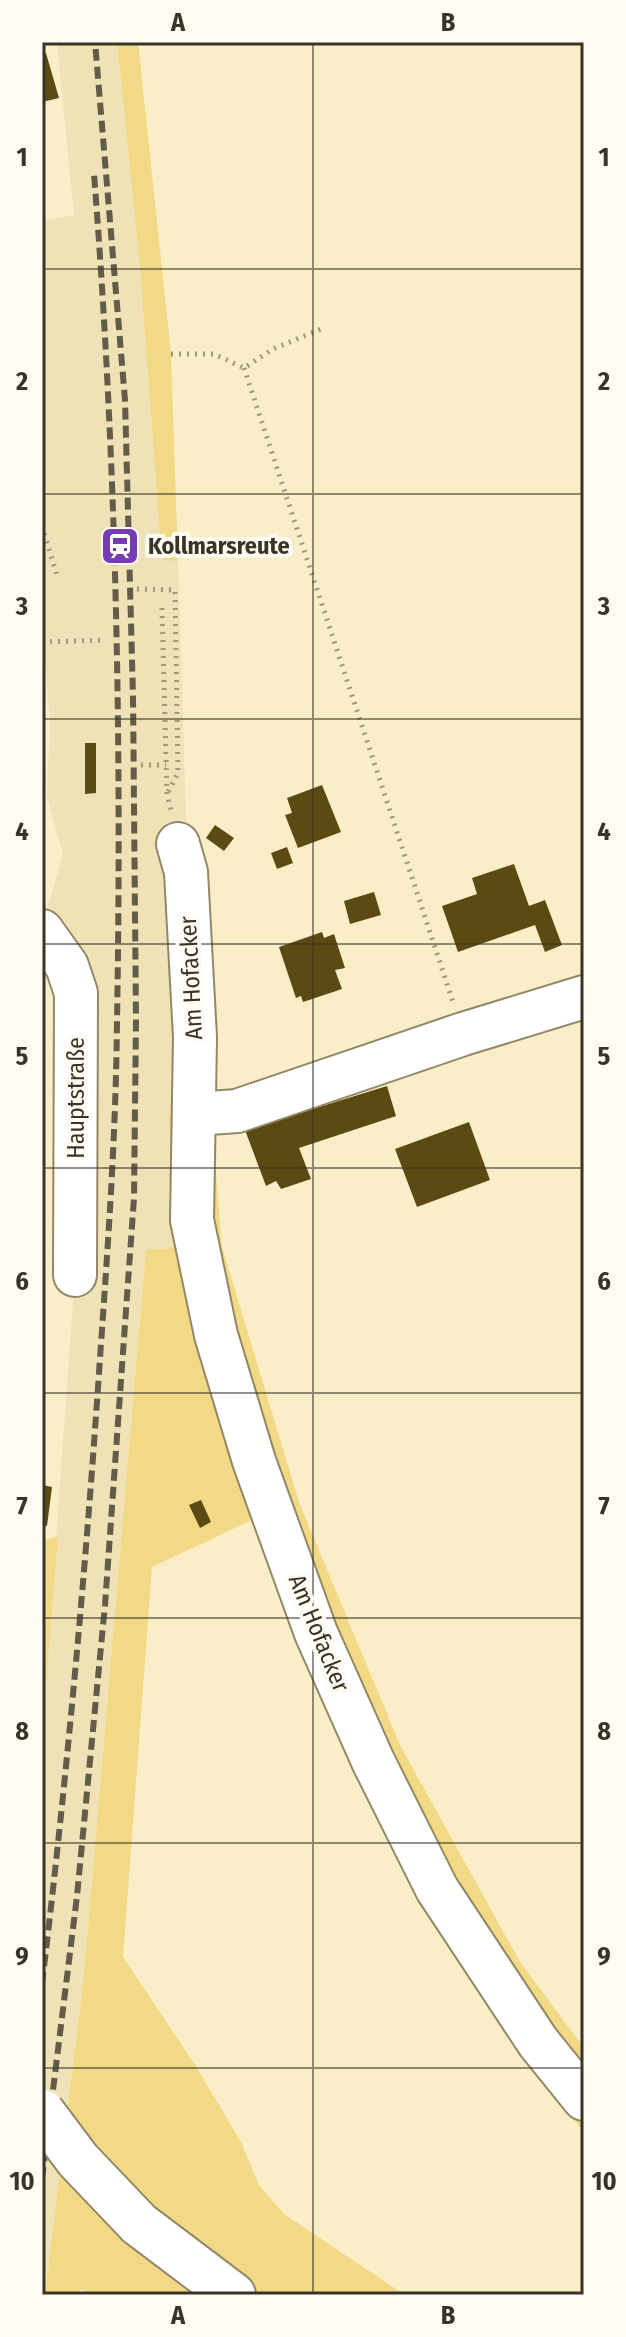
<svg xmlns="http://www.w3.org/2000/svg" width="626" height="2337" viewBox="0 0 626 2337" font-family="'Fira Sans Condensed',sans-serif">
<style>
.built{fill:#f0e2b7}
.green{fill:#f2d986}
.building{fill:#5b4b13}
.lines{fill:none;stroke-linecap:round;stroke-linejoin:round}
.minor-casing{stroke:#938866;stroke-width:46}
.major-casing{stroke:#938866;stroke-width:48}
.path{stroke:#a0987d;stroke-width:5;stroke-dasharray:2 6;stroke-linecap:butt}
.minor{stroke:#fff;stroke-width:42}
.major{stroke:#fff;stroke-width:44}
.rail{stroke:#625c49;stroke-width:6;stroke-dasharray:12 6;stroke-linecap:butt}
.major-bridge-casing{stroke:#938866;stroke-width:48;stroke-linecap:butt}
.major-bridge{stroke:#fff;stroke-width:44}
.grid{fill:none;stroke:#393526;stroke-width:2;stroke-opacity:0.55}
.labels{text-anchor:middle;stroke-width:8;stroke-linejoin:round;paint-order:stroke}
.poi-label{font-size:24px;font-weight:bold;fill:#393526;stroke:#fefbf4;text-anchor:start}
.street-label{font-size:24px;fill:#393526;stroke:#fefbf4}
.neatline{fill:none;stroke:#393526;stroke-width:3}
.grid-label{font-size:26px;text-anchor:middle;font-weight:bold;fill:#393526}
</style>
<rect width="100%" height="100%" fill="#faeec9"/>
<path class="built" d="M57 42H117L139 256 162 559 178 561 195 1114 169 1116 175 1249 146 1250 84 1974 45 2295H42V1730L75 1275 77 1023 42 928 63 854 47 797 50 722 42 625V221L74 215Z"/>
<path class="green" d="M117 42H138L171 354 178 561 162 560 139 256Z
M211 1113 222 1247 299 1502 400 1745 520 1962 584 2048V2133L481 1991 351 1767 252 1520 152 1567 123 1957 197 2068 241 2142 259 2185 284 2214 405 2295H91L81 2289 79 2295H45L84 1974 146 1250 175 1248 169 1116Z
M58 1537 42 1730V1540Z"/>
<path class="building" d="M46 53 59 98 42 102V54Z
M85 743H96V793L85 794Z
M322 785 341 832 298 848 285 815 292 813 287 798Z
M215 825 234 838 224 851 206 838Z
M287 847 293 863 277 869 271 853Z
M514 864 529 906 545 900 562 945 545 952 535 925 458 952 442 906 477 894 472 878Z
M374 892 381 915 350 924 344 901Z
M322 932 324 938 334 934 345 968 335 970 342 989 303 1002 301 996 296 998 279 947Z
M387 1086 396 1116 299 1148 311 1179 281 1189 276 1181 266 1186 245 1130Z
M469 1122 490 1180 417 1207 395 1149Z
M42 1485 52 1487 47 1526 42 1525Z
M201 1500 211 1522 200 1528 189 1505Z"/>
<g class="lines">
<defs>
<path id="minor" d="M178 844 186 872 195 1037 192 1220 216 1335 254 1461 316 1633 373 1761 437 1889 538 2042 584 2099
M42 931 67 966 76 993 75 1275
M195 1114 237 1111 463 1034 584 997"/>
<path id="major" d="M139 2224 233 2295"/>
</defs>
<use href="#minor" class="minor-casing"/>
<use href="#major" class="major-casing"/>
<path class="path" d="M171 354H214L244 368 273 349 321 329
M244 368 453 1002
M42 404 45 398
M42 526 58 579
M137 589 175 590 178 773 167 794
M162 608 167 794 171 811
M42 642 104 640
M141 765H166"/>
<use href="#minor" class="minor"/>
<use href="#major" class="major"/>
<path class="rail" d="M42 1984C67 1776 86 1567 100 1358 108 1245 116 1133 117 1021 122 739 116 455 94 174
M42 2179 77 1896 105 1605 134 1198 136 1020 133 696 125 400 95 42"/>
<defs>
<path id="major-bridge" d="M42 2112 78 2160 139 2224"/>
</defs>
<use href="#major-bridge" class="major-bridge-casing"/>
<use href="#major-bridge" class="major-bridge"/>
</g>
<path class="grid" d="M313 42V2295M42 269H584M42 494H584M42 719H584M42 944H584M42 1168H584M42 1393H584M42 1618H584M42 1843H584M42 2068H584"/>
<defs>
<symbol id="station-square" viewBox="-11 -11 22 22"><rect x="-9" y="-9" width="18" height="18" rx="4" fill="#763db3" stroke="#fefbf4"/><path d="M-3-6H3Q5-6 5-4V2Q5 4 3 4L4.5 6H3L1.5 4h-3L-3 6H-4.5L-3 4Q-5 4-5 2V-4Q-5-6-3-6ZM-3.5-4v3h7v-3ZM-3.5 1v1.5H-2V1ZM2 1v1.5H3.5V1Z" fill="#fff"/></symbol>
</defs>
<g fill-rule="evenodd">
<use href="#station-square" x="98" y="524" width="44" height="44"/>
</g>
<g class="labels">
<g class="poi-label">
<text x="148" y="554">Kollmarsreute</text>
</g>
<g class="street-label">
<text transform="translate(191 978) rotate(-93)" y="8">Am Hofacker</text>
<text transform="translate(76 1098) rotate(-90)" y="8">Hauptstraße</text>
<text transform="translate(319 1633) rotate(68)" y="8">Am Hofacker</text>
</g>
</g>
<rect width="626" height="2337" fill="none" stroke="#fefbf4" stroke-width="88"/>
<rect x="44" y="44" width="538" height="2249" class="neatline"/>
<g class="grid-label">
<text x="178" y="31">A</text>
<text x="448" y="31">B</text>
<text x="22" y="166">1</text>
<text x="604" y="166">1</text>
<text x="22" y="390">2</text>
<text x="604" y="390">2</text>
<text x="22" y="615">3</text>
<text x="604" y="615">3</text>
<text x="22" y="840">4</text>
<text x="604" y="840">4</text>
<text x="22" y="1065">5</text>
<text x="604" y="1065">5</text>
<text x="22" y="1290">6</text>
<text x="604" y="1290">6</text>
<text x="22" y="1515">7</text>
<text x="604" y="1515">7</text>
<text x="22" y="1740">8</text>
<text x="604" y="1740">8</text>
<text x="22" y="1965">9</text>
<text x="604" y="1965">9</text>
<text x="22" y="2190">10</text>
<text x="604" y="2190">10</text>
<text x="178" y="2324">A</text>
<text x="448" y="2324">B</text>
</g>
</svg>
